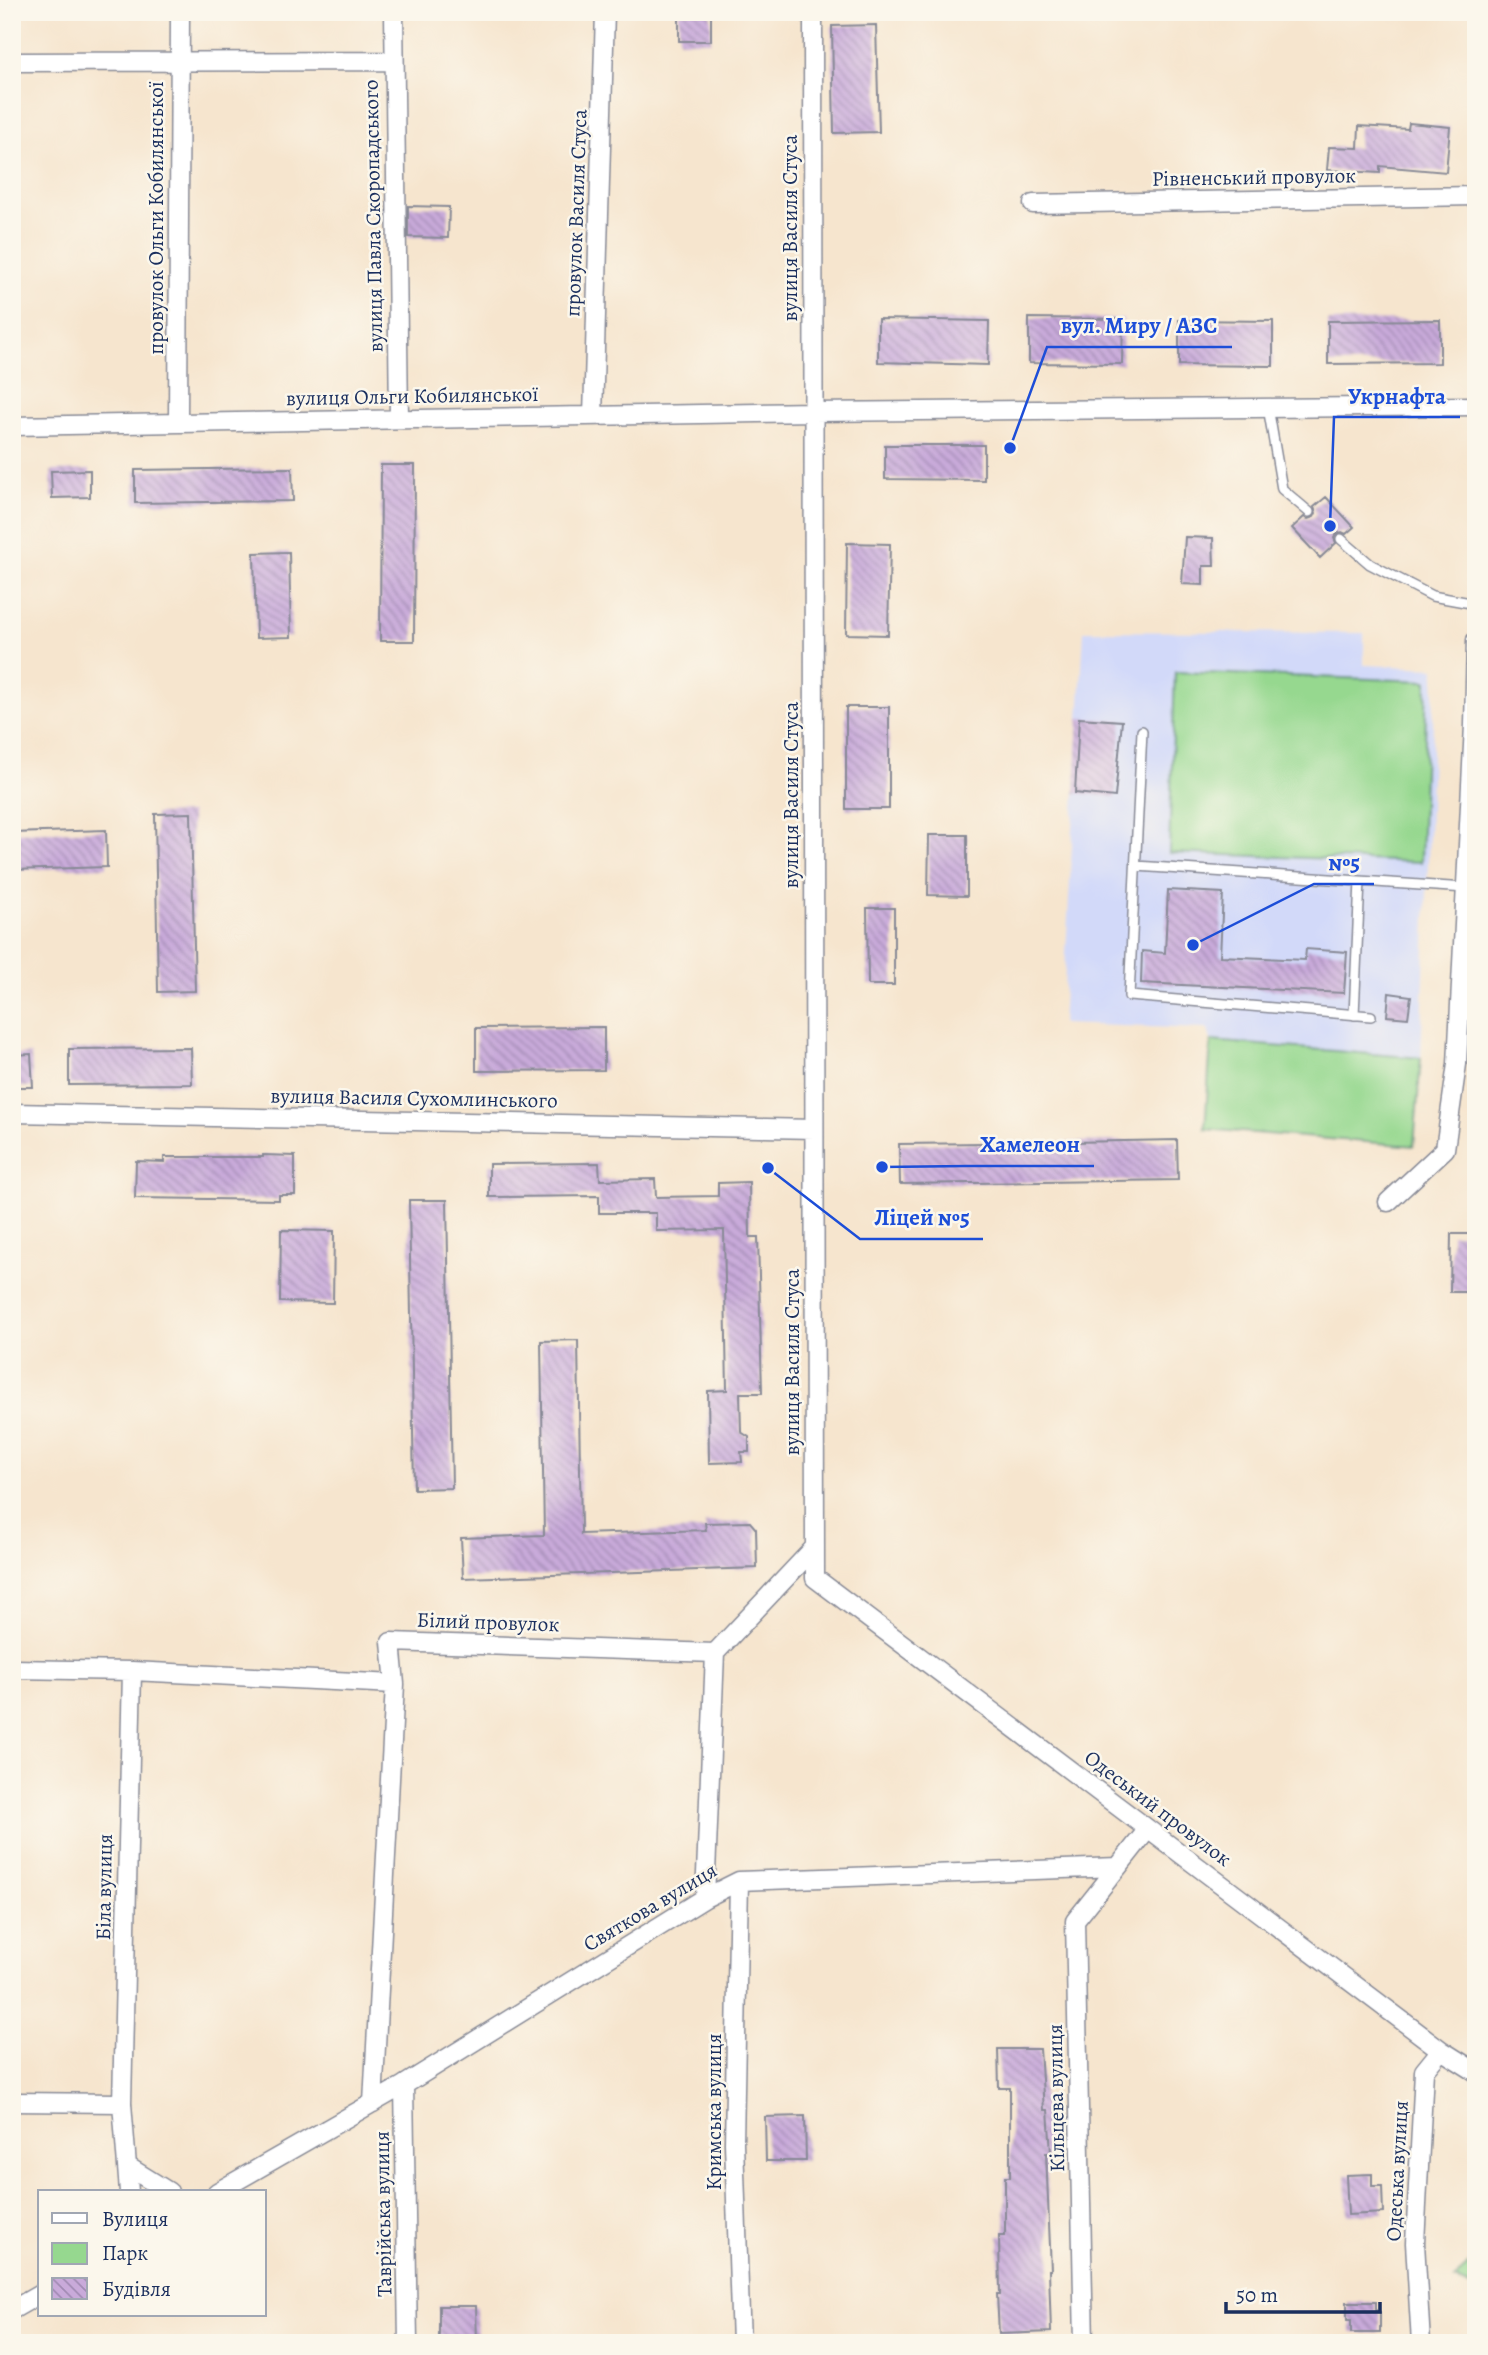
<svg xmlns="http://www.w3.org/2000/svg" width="1488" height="2355" viewBox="0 0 1488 2355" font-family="Alegreya,serif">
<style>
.built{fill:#d2d9f9}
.grass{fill:url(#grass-tufts);stroke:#588476;stroke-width:2}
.green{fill:#96d88f;stroke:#588476;stroke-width:2}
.building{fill:url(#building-back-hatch)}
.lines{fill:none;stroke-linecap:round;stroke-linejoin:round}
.service-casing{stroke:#888a96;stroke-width:12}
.minor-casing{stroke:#888a96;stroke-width:21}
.service{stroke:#fff;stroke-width:9}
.minor{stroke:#fff;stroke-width:18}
.labels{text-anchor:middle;stroke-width:5;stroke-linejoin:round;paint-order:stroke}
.street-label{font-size:21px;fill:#1b2f5e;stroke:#fbf7ec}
.leader{fill:none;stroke:#1d4ed8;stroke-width:2.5}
.callout-dot{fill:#1d4ed8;stroke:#fbf7ec;stroke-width:2.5}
.callout-label{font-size:23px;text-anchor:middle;font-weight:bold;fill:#1d4ed8;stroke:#fbf7ec;stroke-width:5;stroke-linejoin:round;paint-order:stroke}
</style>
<defs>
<pattern id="grass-tufts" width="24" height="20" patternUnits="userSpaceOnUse" patternTransform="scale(1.75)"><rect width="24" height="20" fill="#96d88f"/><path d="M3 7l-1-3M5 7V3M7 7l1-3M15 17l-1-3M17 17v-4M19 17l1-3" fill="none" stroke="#81ba7e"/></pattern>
<pattern id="building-back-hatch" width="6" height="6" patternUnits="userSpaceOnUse" patternTransform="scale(1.75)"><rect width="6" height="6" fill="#c9aada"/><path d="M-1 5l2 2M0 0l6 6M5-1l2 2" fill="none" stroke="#a28bb4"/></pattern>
</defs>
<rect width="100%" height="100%" fill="#fbf7ec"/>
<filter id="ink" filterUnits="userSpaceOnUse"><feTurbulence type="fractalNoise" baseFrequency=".0143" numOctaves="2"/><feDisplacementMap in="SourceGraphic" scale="14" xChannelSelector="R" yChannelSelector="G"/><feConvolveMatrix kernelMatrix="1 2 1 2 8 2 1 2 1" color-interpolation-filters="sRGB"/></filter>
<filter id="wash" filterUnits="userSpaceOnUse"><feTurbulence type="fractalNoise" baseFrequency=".00686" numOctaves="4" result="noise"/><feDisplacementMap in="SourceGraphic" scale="28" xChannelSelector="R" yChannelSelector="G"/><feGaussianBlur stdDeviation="1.57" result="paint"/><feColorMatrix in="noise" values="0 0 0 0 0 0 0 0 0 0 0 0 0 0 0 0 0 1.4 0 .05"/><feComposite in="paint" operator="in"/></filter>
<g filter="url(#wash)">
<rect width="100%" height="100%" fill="#f6e5ce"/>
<path class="built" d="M1084 631 1364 633V665L1435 668 1421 1058 1414 1146 1205 1129 1211 1041 1208 1029 1062 1024Z"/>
<path class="grass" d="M1476 2255V2289L1455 2280Z"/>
<path class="green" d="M1175 672 1427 681 1421 862 1169 853Z
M1211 1041 1421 1058 1414 1146 1205 1129Z"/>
<g id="blocks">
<path class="building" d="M679 12H711V41H679Z
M876 25 879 132 834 133 832 26Z
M1409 123 1450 127 1446 172 1380 166V173L1327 170 1329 147 1358 148 1359 126 1408 129Z
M408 206 449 207 448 238 408 237Z
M1029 318 1123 319 1122 364 1029 363Z
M878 319 989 321 988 365 878 362Z
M1179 320 1273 321V366L1179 365Z
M1440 320V363L1328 364V321Z
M885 445H984V480L885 479Z
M381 465H415L414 641H380Z
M292 468 293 501 135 503V470Z
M90 470V497L52 498 51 471Z
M1326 497 1354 527 1346 534 1342 532 1336 534 1334 538 1336 543 1320 558 1292 528 1304 517 1308 519 1314 517 1316 513 1314 507Z
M1185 537 1213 538 1214 566H1203V585L1182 584Z
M847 543 890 544 888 635 846 634Z
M289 552 291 637 256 638 254 553Z
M846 707H889V809H846Z
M1079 718 1122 721 1115 797 1075 793Z
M191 813 195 991 158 992 155 814Z
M106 830 107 867 12 870V833Z
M929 835H967V896L928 895Z
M1168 890 1223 893 1220 956 1305 960 1306 949 1347 952 1344 993 1141 983 1142 951 1165 953Z
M867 908H894V985H868Z
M1389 993 1411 996 1408 1018 1387 1016Z
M604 1027V1070L476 1071V1028Z
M191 1048 192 1084 69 1085V1049Z
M31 1054 33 1087H12V1055Z
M1177 1140 1178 1180 900 1184 899 1144 986 1143 987 1149H1017V1143Z
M263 1155 295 1156V1195H279V1200L135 1198 136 1161 164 1162V1157H263Z
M599 1163 600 1180 655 1179 656 1197 718 1196V1183L749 1182 750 1237H758L762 1393H740L741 1432 749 1437V1452H741L742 1462 709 1463 708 1391 727 1390 724 1230 656 1231V1213H599V1196L489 1197V1164Z
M409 1200H447L452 1488 414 1489Z
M281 1230 334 1231 333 1303 280 1302Z
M1451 1234H1476V1292H1450Z
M578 1340 581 1534 706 1530 705 1523 750 1522 756 1529 757 1568 463 1578 461 1538 544 1535 541 1341Z
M998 2049H1040L1044 2110H1048L1051 2153H1046L1051 2270H1049L1051 2332 999 2334 997 2294H1000L999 2236H1005V2177H1010V2088H999Z
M805 2116 806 2161H766L765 2117Z
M1372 2174V2186H1382L1383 2213 1348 2215 1346 2175Z
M1347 2302H1376V2311L1380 2312V2333H1351V2320H1347Z
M439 2306H476L477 2343H439Z"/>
</g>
</g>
<g filter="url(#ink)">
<use href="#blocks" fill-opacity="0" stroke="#888a96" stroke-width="2"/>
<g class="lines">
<defs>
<path id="service" d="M1268 407 1282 489 1309 512
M1341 539 1370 564 1432 596 1476 604
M1142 731 1129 996 1371 1016
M1136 866 1466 888
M1354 1015 1360 881"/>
<path id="minor" d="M394 12 399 419
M813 12 815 1578 1441 2050 1476 2072
M12 62 394 61
M1033 204 1476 196
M593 416 605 12
M178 423 180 12
M12 426 813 412 1476 406
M12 1113 814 1129
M1388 1202 1445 1149 1457 1064 1474 725 1476 640
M715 1653 815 1547
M12 1669 132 1671 395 1684
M739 1881 734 2143 741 2343
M705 1898 715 1653
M404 2085 408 2343
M12 2102 122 2103
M373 2103 395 1684 391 1642 715 1653
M127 2166 169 2192
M129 2192 122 2103 132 1671
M217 2192 404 2085 705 1898 739 1881 1118 1867 1148 1829
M12 2310 40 2294
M1084 2343 1075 1921 1118 1867
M1421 2343 1415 2243 1424 2071 1441 2050"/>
</defs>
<use href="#service" class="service-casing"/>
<use href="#minor" class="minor-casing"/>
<use href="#service" class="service"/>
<use href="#minor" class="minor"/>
</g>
</g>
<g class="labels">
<g class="street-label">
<text transform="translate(1254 177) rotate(-1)" y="7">Рівненський провулок</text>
<text transform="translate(576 213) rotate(-88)" y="7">провулок Василя Стуса</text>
<text transform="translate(373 216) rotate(-91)" y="7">вулиця Павла Скоропадського</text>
<text transform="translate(156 218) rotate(-90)" y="7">провулок Ольги Кобилянської</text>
<text transform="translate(790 228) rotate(-90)" y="7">вулиця Василя Стуса</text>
<text transform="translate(412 396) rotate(-1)" y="7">вулиця Ольги Кобилянської</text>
<text transform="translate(791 795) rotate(-90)" y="7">вулиця Василя Стуса</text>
<text transform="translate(414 1098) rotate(1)" y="7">вулиця Василя Сухомлинського</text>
<text transform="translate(792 1362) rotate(-90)" y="7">вулиця Василя Стуса</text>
<text transform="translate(488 1622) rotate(2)" y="7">Білий провулок</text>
<text transform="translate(1158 1808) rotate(37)" y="7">Одеський провулок</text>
<text transform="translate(104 1887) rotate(-89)" y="7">Біла вулиця</text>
<text transform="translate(650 1907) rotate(-31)" y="7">Святкова вулиця</text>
<text transform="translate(1056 2098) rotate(-91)" y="7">Кільцева вулиця</text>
<text transform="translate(714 2112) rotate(-90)" y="7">Кримська вулиця</text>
<text transform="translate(1397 2171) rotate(-87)" y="7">Одеська вулиця</text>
<text transform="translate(383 2214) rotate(-91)" y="7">Таврійська вулиця</text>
</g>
</g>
<path class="leader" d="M1010 448L1047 347H1232M1330 526L1334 417H1460M1193 945L1314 884H1374M882 1167L966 1166H1094M768 1168L860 1239H983"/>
<g class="callout-dot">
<circle cx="1010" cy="448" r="7"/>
<circle cx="1330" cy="526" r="7"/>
<circle cx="1193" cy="945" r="7"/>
<circle cx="882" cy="1167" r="7"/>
<circle cx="768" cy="1168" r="7"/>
</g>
<g class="callout-label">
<text x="1139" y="333">вул. Миру / АЗС</text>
<text x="1397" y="404">Укрнафта</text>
<text x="1344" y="870">№5</text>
<text x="1030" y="1152">Хамелеон</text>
<text x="922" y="1225">Ліцей №5</text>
</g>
<rect width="1488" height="2355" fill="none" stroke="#fbf7ec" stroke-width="42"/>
<rect x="38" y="2190" width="228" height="126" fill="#fbf7ec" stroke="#a1a7b3" stroke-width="2"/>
<rect x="52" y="2213" width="35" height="10" fill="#ffffff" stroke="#a1a7b3" stroke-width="2"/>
<text x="102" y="2226" font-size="21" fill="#1b2f5e">Вулиця</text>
<rect x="52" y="2243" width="35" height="21" fill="#96d88f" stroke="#a1a7b3" stroke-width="2"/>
<text x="102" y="2260" font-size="21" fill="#1b2f5e">Парк</text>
<rect x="52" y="2278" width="35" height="21" fill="url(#building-back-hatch)" stroke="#a1a7b3" stroke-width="2"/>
<text x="102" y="2296" font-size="21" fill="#1b2f5e">Будівля</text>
<path d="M1226 2302v10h154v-10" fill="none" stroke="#1b2f5e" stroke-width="3.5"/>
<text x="1236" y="2302" font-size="21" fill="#1b2f5e" stroke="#fbf7ec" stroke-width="5" paint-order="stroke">50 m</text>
</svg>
